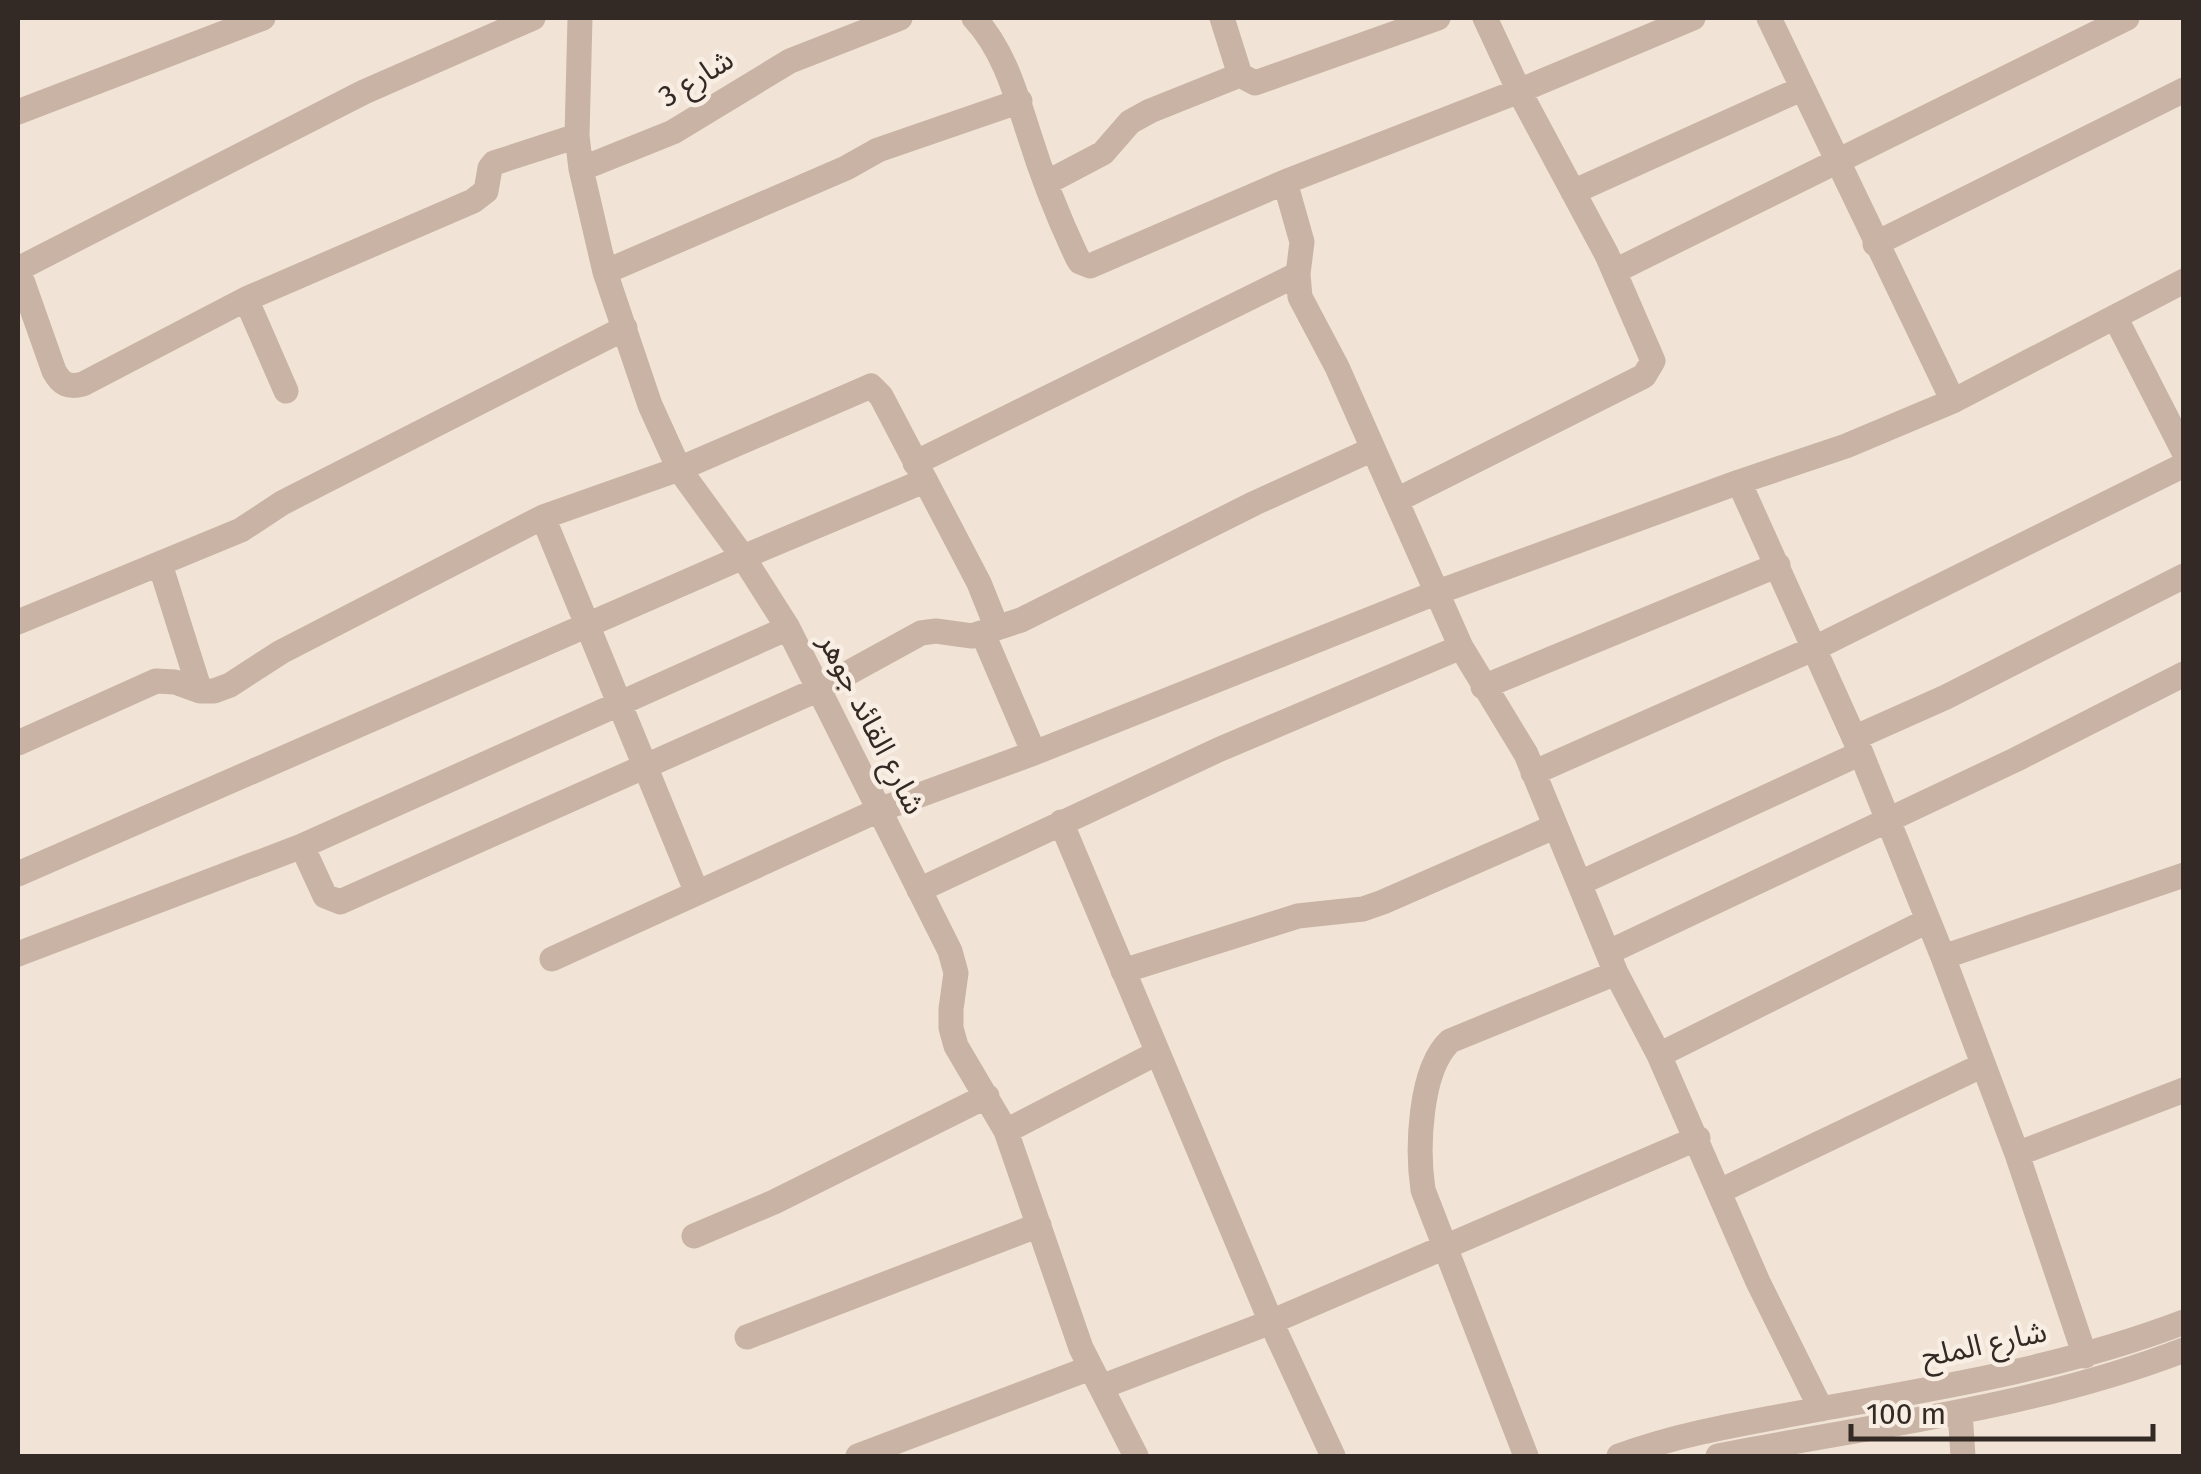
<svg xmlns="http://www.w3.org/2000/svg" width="2201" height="1474" viewBox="0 0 2201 1474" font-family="'Fira Sans','Noto Sans Arabic',sans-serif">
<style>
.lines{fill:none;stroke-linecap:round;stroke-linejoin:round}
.minor{stroke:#c9b3a4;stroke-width:25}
.labels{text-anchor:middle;stroke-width:9;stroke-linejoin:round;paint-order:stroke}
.street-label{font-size:30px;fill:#342a25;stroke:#f9eee3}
</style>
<rect width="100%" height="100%" fill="#f1e4d7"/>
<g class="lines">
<path class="minor" d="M580 18 577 136 581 169 605 272 650 405 679 469 743 557 788 628 950 951 956 973 951 1009V1028L956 1046 1006 1131 1081 1348 1136 1456
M974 18C1003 49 1015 91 1028 131 1041 173 1058 217 1077 257L1080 262 1090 266 1285 182 1519 91 1693 18
M1222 18 1240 75 1255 83 1438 18
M1769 18 1953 401
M18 112 263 18
M581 169 673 132 790 61 900 18
M1048 182 1103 153 1130 122 1150 111 1240 75
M1285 182 1302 242 1298 274 1300 297 1337 367 1461 647 1526 754 1616 973 1659 1055 1758 1282 1821 1409
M1573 192 1801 89
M1875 244 2184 90
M18 269 54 371C61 384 68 388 83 384L246 299 473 201 486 191 490 168 494 163 577 136
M18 269 364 92 533 18
M1615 271 2127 18
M605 272 846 168 878 150 1020 101
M246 299 286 391
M2115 317 2184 452
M915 463 1298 274
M1739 482 1861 753 1943 957 2017 1154 2085 1356
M1397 500 1644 376 1653 361 1607 255 1519 91 1485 18
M543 517 697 893
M160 564 200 691
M18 622 241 530 282 503 625 328
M983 634 1034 753
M1483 687 1778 565
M1854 738 1946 697 2184 576
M18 743 156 681 175 682 200 691H214L230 685 281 652 543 517 679 469 871 386 881 396 979 583 997 628
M1533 773 1815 648 2184 465
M1061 822 1271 1322 1333 1456
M302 846 325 896 340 902 819 689 921 633 936 631 972 636 1021 620 1255 503 1373 449
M18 874 743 557 924 481
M1580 883 1861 753
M919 890 1218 750 1461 647
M1609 952 2017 759 2184 674
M18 954 302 846 788 628
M1943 957 2184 875
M552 959 879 810 1034 753 1438 592 1739 482 1846 446 1953 401 2184 281
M1123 971 1298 916 1363 909 1383 902 1554 827
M1659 1055 1927 921
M1006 1131 1157 1053
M2017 1154 2184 1090
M1720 1191 1983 1065
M694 1236 774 1202 987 1096
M747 1337 1039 1225
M1101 1387 1271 1322 1698 1138
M1960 1412 1963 1456
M858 1456 1090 1368
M1526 1456 1423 1190C1417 1150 1419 1070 1450 1041L1616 973
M1619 1456C1684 1432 1752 1422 1820 1409 1943 1387 2066 1367 2184 1322
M1718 1456C1874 1425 2034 1408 2184 1350"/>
</g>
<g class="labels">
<g class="street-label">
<text transform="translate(696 78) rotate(-32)" y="10">شارع 3</text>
<text transform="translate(872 724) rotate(63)" y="10">شارع القائد جوهر</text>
<text transform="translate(1984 1344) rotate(-12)" y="10">شارع الملح</text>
</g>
</g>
<rect width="2201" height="1474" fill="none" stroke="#342a25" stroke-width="40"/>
<path d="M1851 1424v15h302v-15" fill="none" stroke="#342a25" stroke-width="5"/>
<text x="1866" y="1424" font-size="30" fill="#342a25" stroke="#f9eee3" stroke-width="8" paint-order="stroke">100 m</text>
</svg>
